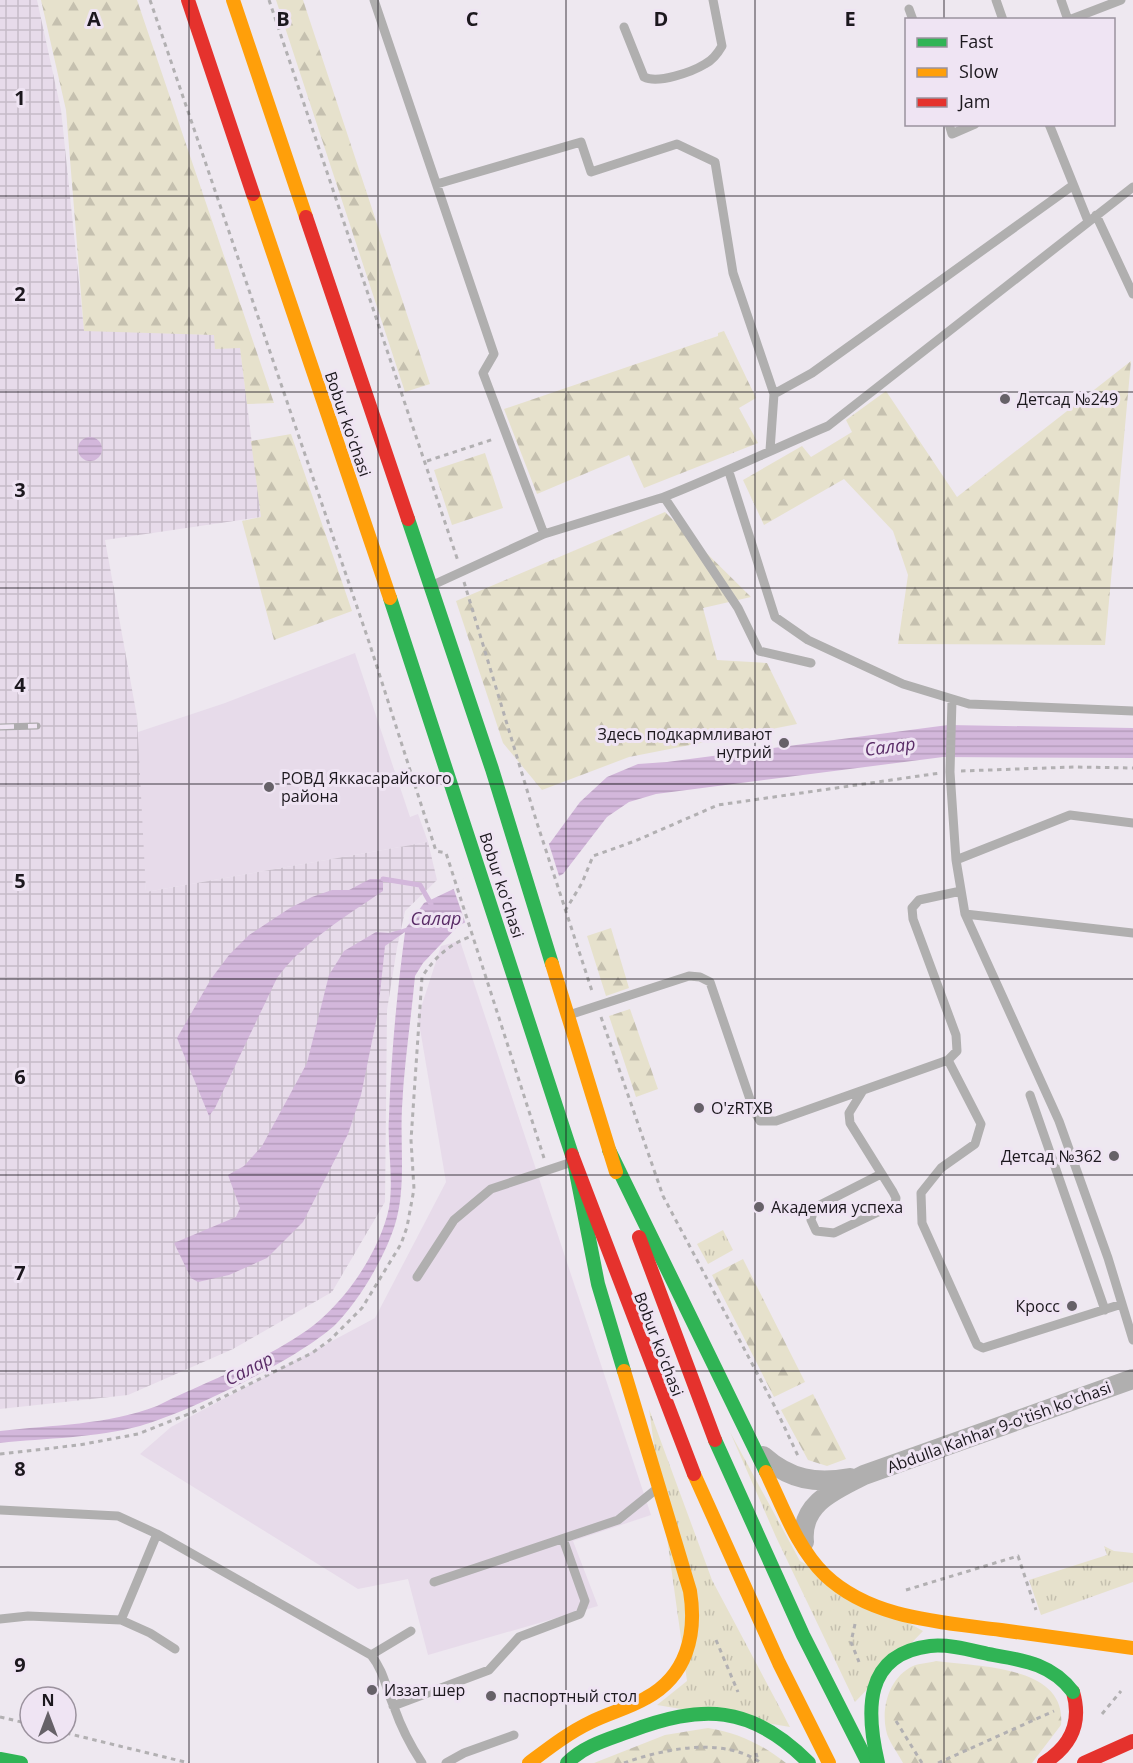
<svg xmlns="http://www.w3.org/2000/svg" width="1133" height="1763" viewBox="0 0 1133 1763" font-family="'Open Sans',sans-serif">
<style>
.built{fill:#e7dbea}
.industrial{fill:url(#industrial-grid)}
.grass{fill:url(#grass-tufts)}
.forest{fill:url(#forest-firs)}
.water{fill:url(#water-rules)}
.pier{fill:#eee8f0}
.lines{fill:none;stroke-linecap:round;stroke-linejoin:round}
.stream{stroke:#d3b7db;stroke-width:5}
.path{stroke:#b2b0b2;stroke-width:3;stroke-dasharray:4.5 4.5;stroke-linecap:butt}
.lane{stroke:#b0afaf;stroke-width:9}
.street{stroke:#b0afaf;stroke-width:20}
.fast{stroke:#30b455;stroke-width:14}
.slow{stroke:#ff9f0a;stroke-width:14}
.jam{stroke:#e5322d;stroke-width:14}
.rail-casing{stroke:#adabad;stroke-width:7}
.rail{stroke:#efe4f3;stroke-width:4.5;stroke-dasharray:14;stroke-linecap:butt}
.fast-bridge{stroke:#30b455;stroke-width:14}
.grid{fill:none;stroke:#1c181e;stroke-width:1.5;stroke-opacity:0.55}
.poi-dot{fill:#666168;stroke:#efe4f3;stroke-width:2}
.labels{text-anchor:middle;stroke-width:6;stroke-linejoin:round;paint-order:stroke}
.poi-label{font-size:16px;fill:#1c181e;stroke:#efe4f3;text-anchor:start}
.street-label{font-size:16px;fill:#1c181e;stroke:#efe4f3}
.water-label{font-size:18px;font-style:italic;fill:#5a2c67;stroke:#efe4f3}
.grid-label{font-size:20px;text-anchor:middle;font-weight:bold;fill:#1c181e;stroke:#efe4f3;stroke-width:6;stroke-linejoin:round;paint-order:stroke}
</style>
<defs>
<pattern id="industrial-grid" width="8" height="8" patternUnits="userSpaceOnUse" patternTransform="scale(1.5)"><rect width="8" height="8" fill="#e7dbea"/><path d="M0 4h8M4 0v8" fill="none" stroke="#c6bbc8"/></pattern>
<pattern id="grass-tufts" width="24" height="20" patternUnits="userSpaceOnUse" patternTransform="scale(1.5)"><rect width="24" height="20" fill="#e6e1cc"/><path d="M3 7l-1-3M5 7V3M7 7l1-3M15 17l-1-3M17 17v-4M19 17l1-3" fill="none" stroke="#c5c0af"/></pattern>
<pattern id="forest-firs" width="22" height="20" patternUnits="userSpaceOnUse" patternTransform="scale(1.5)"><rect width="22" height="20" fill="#e6e1cc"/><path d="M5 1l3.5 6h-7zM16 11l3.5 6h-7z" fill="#c5c0af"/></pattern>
<pattern id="water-rules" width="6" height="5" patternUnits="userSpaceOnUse" patternTransform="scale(1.5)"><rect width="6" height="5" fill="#d3b7db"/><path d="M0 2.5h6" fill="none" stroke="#b59dbc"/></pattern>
</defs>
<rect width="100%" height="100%" fill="#eee8f0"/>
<path class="built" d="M355 653 410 817 418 814 428 842 146 892 132 734 225 703Z
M460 941 651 1515 573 1541 598 1606 428 1655 408 1579 358 1589 140 1454 171 1427 375 1318 446 1182 418 1017 441 946Z"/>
<path class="industrial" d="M0 0H37L61 110 84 330 214 335 216 349 240 347 261 517 105 540 137 717 146 892 428 842 437 880 405 911 397 948 387 1010 385 1202 332 1292 233 1349 128 1395 0 1409Z"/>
<path class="grass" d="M723 1230 733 1250 708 1264 697 1244Z
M649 1409 712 1580 790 1727 657 1705 687 1681Z
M730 1432 800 1561 923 1631 855 1702 776 1537Z
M1104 1546 1114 1551 1133 1553V1582L1041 1615 1029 1580 1107 1555Z"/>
<path class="forest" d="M41 0H137L274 403 247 404 240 348 215 349 214 335 84 331 66 110Z
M276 0H303L430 384 405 392Z
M724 331 756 398 739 408 758 443 644 488 629 455 537 494 504 409 718 336V333Z
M1131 361 1105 645 898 644 908 575 893 531 844 479 764 525 743 480 802 446 811 457 852 432 846 420 886 391 957 497Z
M291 434 352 611 274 640 242 521 261 517 251 441Z
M485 453 503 508 452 525 434 470Z
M665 512 751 597 703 608 717 660 767 663 797 724 629 757 542 790 503 743 456 601Z
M611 928 629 988 606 996 587 936Z
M630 1009 658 1089 636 1097 609 1016Z
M743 1259 805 1382 774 1397 712 1275Z
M813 1394 846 1459 827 1466 808 1460 781 1410Z
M936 1661C978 1667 1067 1665 1061 1725L1032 1763H903C898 1753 888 1741 886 1730 881 1706 890 1677 913 1666 920 1663 929 1663 936 1661Z
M708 1728C739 1733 761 1744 786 1763H594L665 1735Z"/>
<path class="water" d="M78 449a12 12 0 1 1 24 0a12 12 0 1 1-24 0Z
M948 725 1133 728V758L943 757 656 794 629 802 607 817 563 874 458 926 423 963 415 976C411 1020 404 1064 402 1108 400 1145 406 1185 396 1221 387 1254 358 1303 334 1326 296 1360 189 1412 140 1426 96 1438 46 1438 0 1443V1431C52 1425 108 1425 157 1406 209 1380 268 1360 314 1325 348 1298 380 1250 389 1208 394 1179 387 1146 389 1117 391 1055 397 993 405 932L385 946 378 1012 361 1095 348 1134 303 1222 267 1258 229 1275 198 1282 191 1278 174 1243 236 1217 240 1208 228 1175 244 1166 262 1146 307 1063 329 975 344 951 376 932 389 933 406 928 424 903 550 843 580 802 607 777 638 764 667 762Z
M370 879H383V891C345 917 304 941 277 978L215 1108 209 1116 177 1038 211 979 229 955 249 935 290 908 312 897 332 890H349Z"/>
<path class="pier" d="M548 841 560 879 466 925 452 884Z"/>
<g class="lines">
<path class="stream" d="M383 879 420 885 431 904"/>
<path class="path" d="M150 0 370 645 436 851 446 853 544 1158
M269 0 458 561
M427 461 494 439
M464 582 537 823 593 994
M961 771 1074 767 1133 768
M565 911 582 883 593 856 635 841 718 805 940 773
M601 1017 663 1196 774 1405 799 1458
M0 1454 79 1445 138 1434 191 1413 312 1353 330 1340 362 1308 401 1244 407 1227 414 1189 411 1140 422 977C435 957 450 943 473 936
M906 1590 1018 1556 1036 1610
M855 1624 851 1642 859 1662
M716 1640 738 1692
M1102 1714 1121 1691
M0 1717 30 1724
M896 1721 922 1763
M66 1733 189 1763
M756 1753 758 1761
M624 1763C663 1749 724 1736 761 1763
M938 1763 1054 1711"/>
<path class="lane" d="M374 0 494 354 483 373 544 534
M996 0 1003 20
M1061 0 1068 20
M909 9 913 20
M1069 20 1121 0
M624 27 644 77C658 84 692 72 705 64 713 60 718 53 722 46L713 0
M949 124 952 134 975 124
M1049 124 1088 221
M437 184 581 142 591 172 677 144 715 162 733 273 774 394 770 450
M1096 215 1133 294
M774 394 812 373 1072 186
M729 472 775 617 808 640 903 684 969 704 1133 711
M664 497C720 475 773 449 828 426L1133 187
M435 584 544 534 664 497 738 608 759 651 811 663
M952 700 950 772 956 860 965 914 1059 1121 1108 1258 1133 1340
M956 860 1070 815 1133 823
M965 914 1133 933
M572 1014 689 976 700 977 710 982 754 1111 760 1121H776L948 1060 957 1051 956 1035 913 919 912 908 919 900 961 891
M948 1060 981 1124 975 1144 941 1168 921 1193 922 1223 977 1345 983 1348 1122 1304
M862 1092 849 1113 850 1123 893 1192 896 1198 895 1204 834 1233 816 1231 811 1220 814 1208 881 1174
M1030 1095 1105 1310
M417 1277 454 1220 491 1189 569 1163
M0 1510 118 1516 157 1534
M434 1582 618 1520 654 1491
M0 1619 28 1616 121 1620 150 1633 175 1649
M121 1620 157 1534 371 1655C384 1671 386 1689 394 1707 401 1727 410 1745 422 1763
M371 1655 411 1631
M393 1706 489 1670 519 1637 580 1614 585 1601 563 1539
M446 1763 464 1753 514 1735"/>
<path class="street" d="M763 1456C790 1480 816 1484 850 1478
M804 1542C800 1504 834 1490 864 1475L1133 1379"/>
<path class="fast" d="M408 519 492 769 552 964
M390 598 572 1155
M609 1150 766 1472
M574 1162 598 1284 624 1371
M715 1440 803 1635 868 1763
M0 1759 21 1763"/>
<path class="slow" d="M233 0 306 217
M253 194 390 598
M552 964 616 1172
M766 1472C783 1507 797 1548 825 1575 871 1619 942 1622 1001 1630 1045 1636 1089 1642 1133 1648
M694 1474 779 1663 829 1763
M529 1763C549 1748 568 1733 591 1722 609 1713 629 1708 646 1698 687 1676 697 1634 690 1591L624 1371"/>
<path class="jam" d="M188 0 253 194
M306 217 408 519
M572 1155 694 1474
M639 1237 715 1440
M1044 1763C1071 1746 1082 1723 1073 1692
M1084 1763 1133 1741"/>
<defs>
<path id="rail" d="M0 727 37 726"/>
</defs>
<use href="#rail" class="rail-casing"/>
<use href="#rail" class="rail"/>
<path class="fast-bridge" d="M567 1763C584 1746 606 1740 628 1732 702 1704 751 1704 809 1763
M878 1763C866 1712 863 1654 930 1646 949 1644 970 1650 988 1654 1022 1660 1051 1663 1073 1692"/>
</g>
<path class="grid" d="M189 0V1763M378 0V1763M566 0V1763M755 0V1763M944 0V20M944 124V1763M0 196H1133M0 392H1133M0 588H1133M0 784H1133M0 979H1133M0 1175H1133M0 1371H1133M0 1567H1133"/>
<g class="poi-dot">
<circle cx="1005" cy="399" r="6"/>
<circle cx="784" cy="743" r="6"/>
<circle cx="269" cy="787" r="6"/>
<circle cx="699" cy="1108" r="6"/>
<circle cx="1114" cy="1156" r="6"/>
<circle cx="759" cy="1207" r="6"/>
<circle cx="1072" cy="1306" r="6"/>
<circle cx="372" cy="1690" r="6"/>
<circle cx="491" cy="1696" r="6"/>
</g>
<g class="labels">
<g class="poi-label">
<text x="1017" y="405">Детсад №249</text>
<text x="772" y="740" text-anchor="end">Здесь подкармливают<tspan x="772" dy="18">нутрий</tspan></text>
<text x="281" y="784">РОВД Яккасарайского<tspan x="281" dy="18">района</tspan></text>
<text x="711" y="1114">O'zRTXB</text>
<text x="1102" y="1162" text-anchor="end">Детсад №362</text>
<text x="771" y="1213">Академия успеха</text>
<text x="1060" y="1312" text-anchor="end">Кросс</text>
<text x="384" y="1696">Иззат шер</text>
<text x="503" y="1702">паспортный стол</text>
</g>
<g class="street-label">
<text transform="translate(348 424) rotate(71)" y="6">Bobur ko'chasi</text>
<text transform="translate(502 885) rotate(72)" y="6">Bobur ko'chasi</text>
<text transform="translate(659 1344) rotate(69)" y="6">Bobur ko'chasi</text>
<text transform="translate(999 1427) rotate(-20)" y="6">Abdulla Kahhar 9-o'tish ko'chasi</text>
</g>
<g class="water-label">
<text transform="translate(890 747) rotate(-7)" y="6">Салар</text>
<text x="436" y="925">Салар</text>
<text transform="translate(249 1369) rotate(-27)" y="6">Салар</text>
</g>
</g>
<g class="grid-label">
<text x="94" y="26">A</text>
<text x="283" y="26">B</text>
<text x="472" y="26">C</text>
<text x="661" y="26">D</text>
<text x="850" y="26">E</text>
<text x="20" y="105">1</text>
<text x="20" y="301">2</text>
<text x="20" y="497">3</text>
<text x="20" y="692">4</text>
<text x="20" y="888">5</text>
<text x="20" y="1084">6</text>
<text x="20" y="1280">7</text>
<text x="20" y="1476">8</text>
<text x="20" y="1672">9</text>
</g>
<rect x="905" y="18" width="210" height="108" fill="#efe4f3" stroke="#9b929e" stroke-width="1.5"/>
<rect x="917" y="38" width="30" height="9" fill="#30b455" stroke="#9b929e" stroke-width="1.5"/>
<text x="959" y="48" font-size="18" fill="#1c181e">Fast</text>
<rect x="917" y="68" width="30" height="9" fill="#ff9f0a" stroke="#9b929e" stroke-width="1.5"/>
<text x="959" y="78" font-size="18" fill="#1c181e">Slow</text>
<rect x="917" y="98" width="30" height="9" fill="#e5322d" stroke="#9b929e" stroke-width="1.5"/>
<text x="959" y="108" font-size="18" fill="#1c181e">Jam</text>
<g transform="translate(48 1715)"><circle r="28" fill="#efe4f3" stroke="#9b929e" stroke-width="1.5"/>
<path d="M0-4.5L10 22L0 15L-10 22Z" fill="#666168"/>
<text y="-9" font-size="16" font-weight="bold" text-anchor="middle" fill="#1c181e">N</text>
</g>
</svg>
